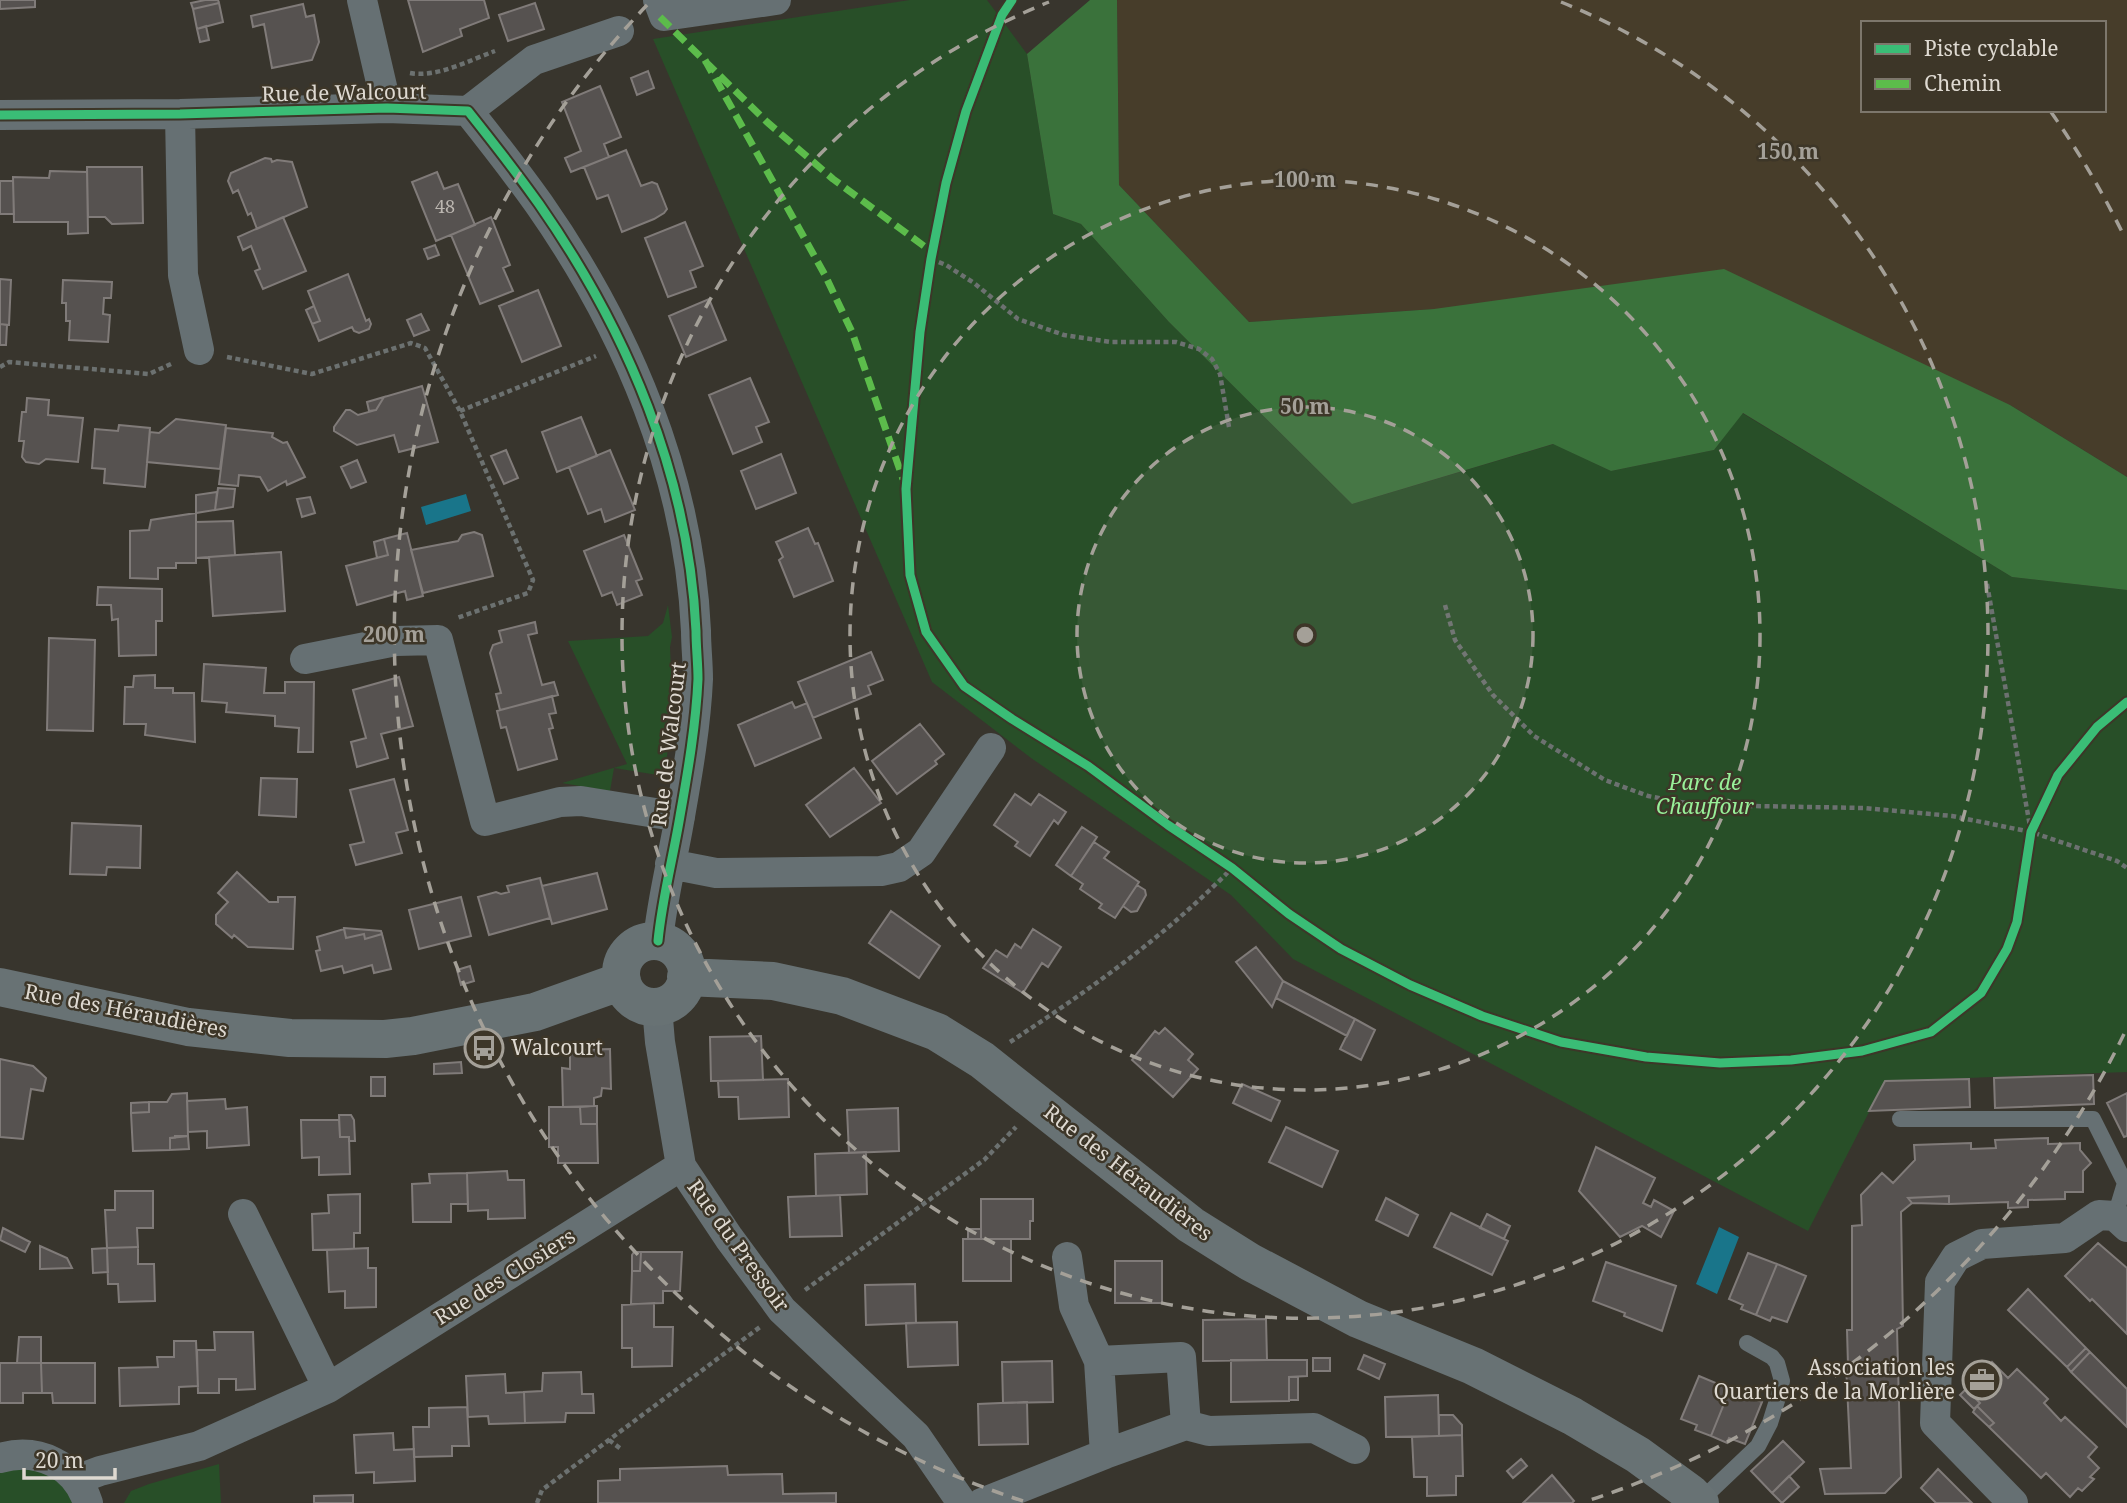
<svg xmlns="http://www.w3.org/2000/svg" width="2127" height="1503" viewBox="0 0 2127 1503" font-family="'Noto Serif',serif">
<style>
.built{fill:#473d2a;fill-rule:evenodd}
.green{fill:#284f28}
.forest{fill:#3a723b}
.water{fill:#19758a}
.building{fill:#565250;stroke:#807b79;stroke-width:2}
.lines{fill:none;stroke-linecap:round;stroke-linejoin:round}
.path{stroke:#6c7170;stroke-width:4.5;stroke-dasharray:5 3.5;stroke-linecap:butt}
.lane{stroke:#667073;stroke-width:16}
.street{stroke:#667073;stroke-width:30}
.secondary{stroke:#687274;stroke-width:38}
.quiet{stroke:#5cbc4b;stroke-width:7;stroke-dasharray:14 7;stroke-linecap:butt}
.cycleway-casing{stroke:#3d3628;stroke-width:13}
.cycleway{stroke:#3abd76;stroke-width:9}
.ring{fill:none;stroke:#a4a098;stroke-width:3.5;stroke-dasharray:12 9}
.labels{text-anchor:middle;stroke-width:5;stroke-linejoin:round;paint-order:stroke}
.number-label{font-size:18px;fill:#bcb7b1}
.street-label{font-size:21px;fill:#ded9d1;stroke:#3d3628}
.park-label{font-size:21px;font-style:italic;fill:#98f099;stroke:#3d3628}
.poi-label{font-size:21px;fill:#ded9d1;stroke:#3d3628;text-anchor:start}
.centre{fill:#a4a098;stroke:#3d3628;stroke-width:3.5}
.ring-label{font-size:21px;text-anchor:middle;font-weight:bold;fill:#a4a098;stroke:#3d3628;stroke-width:5;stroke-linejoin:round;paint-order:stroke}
</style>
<rect width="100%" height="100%" fill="#38352d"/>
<path class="built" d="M1117 0H2127V477L2010 405 1434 309 1249 322 1119 185ZM1863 23H2104V110H1863Z"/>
<path class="green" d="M910 0H987L1027 54 1053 214 1081 224 1169 322 1352 504 1554 444 1611 471 1714 450 1742 413 2012 577 2127 590V1072L1885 1081 1808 1231 1293 959 1231 895 1031 758 932 682 653 39Z
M668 605 672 637 670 647 673 715 664 776 614 768 610 791 562 783 627 764 568 641 648 636 663 623Z
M219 1464 221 1503H124L131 1491 149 1484Z
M27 1468 54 1476 76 1503H0V1471Z"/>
<path class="forest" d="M1090 0H1117L1119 185 1249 322 1434 309 1724 269 2010 405 2127 477V590L2012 577 1743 413 1714 450 1611 471 1553 444 1352 504 1169 322 1081 224 1053 214 1027 54Z"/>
<path class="water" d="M466 494 471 511 426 525 421 507Z
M1719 1227 1739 1237 1717 1294 1696 1284Z"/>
<path class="building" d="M0 0H35V7L0 9Z
M205 0H218L219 3 193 9 191 3Z
M408 0H484L489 18 460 29 462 36 423 52Z
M219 3 223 22 197 29 193 9Z
M535 3 544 29 508 41 499 15Z
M303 4 306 17 314 15 319 42 312 60 272 68 264 24 253 27 251 16Z
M206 26 209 40 200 42 197 29Z
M648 71 654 88 637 95 631 78Z
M600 86 621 137 604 144 609 157 571 172 565 158 581 151 562 102Z
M626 150 641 186 652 182 657 184 667 209 664 213 654 219 622 232 608 195 597 199 584 167Z
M265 158 271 159 272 162 277 160 292 162 307 207 257 229 251 213 248 215 238 190 233 193 228 181 231 173Z
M87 167H142L143 223 112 224 105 217H88Z
M50 171 87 172 88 233 68 234V222H14L13 177 49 178Z
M437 172 444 189 458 184 475 225 436 241 412 182Z
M0 181H13L14 214H0Z
M283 217 306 271 263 289 255 271 260 269 251 246 243 250 238 237Z
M491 217 510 265 503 268 513 291 480 304 451 235Z
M685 222 703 266 690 271 696 287 668 297 645 238Z
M435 245 439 255 428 259 424 249Z
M348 274 366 321 369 319 371 324 369 329 359 333 354 331 352 327 319 341 312 324 320 321 308 291Z
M0 279 11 280 9 325 0 324Z
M63 280 112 282 111 298H104L103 314 110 315 108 342 69 340 70 321H66V303H62Z
M538 290 561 346 522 362 499 306Z
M709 299 726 340 686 357 669 316Z
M314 306 320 321 312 324 306 310Z
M421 314 429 330 414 336 407 320Z
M0 324 7 325 6 345H0Z
M750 378 769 422 756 427 762 442 733 454 709 395Z
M422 386 438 442 399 452 394 435 357 445 334 431V427L346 410H350L358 415 376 410 384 397Z
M384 397 376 410 369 411 367 402Z
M27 398 49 400 48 415 83 418 78 462 46 459 39 464 26 462 22 457 24 441H19L22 412H26Z
M581 417 597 456 557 472 542 432Z
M176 419 226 425 220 469 147 462 150 432 159 433Z
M119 425 150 428 145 487 104 483 105 469 92 468 95 429 118 431Z
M226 428 273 433 272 437 283 443 287 442 305 477 287 485 286 481 268 491 260 477 239 475 238 486 219 484Z
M506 450 518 478 504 484 491 456Z
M610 450 635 510 605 522 601 509 588 514 569 467Z
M781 454 796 493 756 509 741 471Z
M357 460 366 482 351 488 341 467Z
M218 488 235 489 233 507 215 510Z
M217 492 215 510 196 513V495Z
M310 497 315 513 302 517 297 499Z
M196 513V563H176V568H158V579L130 578V531L149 530 151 520Z
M233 521 235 555 196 558V522Z
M808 528 815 544 818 543 833 581 794 597 779 560 783 557 776 542Z
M474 532 482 535 493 576 423 593 411 550 458 541 462 535Z
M407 533 423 596 407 600 405 591 357 605 346 566 388 555 384 539Z
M624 535 642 579 636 581 642 595 617 605 612 592 602 596 584 551Z
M384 539 388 555 377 558 374 542Z
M281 552 285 611 213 616 209 557Z
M98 587 162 589V621H156V655L119 656 118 619 112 620 111 605H97Z
M535 622 537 633 528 635 542 685 554 682 558 695 500 710 496 694 501 693 490 653 493 645 502 642 499 631Z
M49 638 95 640 93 731 47 730Z
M871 652 883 680 868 686 871 694 813 718 798 682Z
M204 664 266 668 264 693H285V682H314L313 752H298L299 728 275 726V716L226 712 227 703 202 701Z
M155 675V688H173V693H194L195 742 145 735 146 724H124L125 687H133L134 676Z
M399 677 413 726 381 734 388 758 357 767 351 742 366 738 353 690Z
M552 696 556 713 549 714 553 728 549 729 557 759 518 770 506 727 501 728 497 711Z
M792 702 795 708 807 703 821 738 755 766 738 725Z
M920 724 944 754 935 761 937 764 897 794 872 761Z
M854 768 881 803 830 837 806 805Z
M261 778 297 779 296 817 259 815Z
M394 779 408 830 396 833 402 853 356 865 350 845 364 842 350 790Z
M1015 794 1031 805 1039 794 1066 812 1058 824 1054 820 1030 856 1015 846 1018 842 994 825Z
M72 823 141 826 140 868 107 867 106 875 70 874Z
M1082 827 1097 837 1071 876 1056 865Z
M1094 842 1109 852 1104 858 1139 882 1115 918 1099 908 1102 904 1080 889 1083 884 1071 876Z
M237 872 269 902H278V897H295L293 949 248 947 234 935 232 938 216 924V915L228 902 218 893Z
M597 873 607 909 552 924 542 886Z
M540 878 550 918 489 935 478 897 496 892 501 894 509 892 507 886Z
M1137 885 1145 890 1146 895 1137 911 1131 912 1123 906Z
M461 897 471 936 419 949 409 910Z
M891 911 940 946 919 978 869 943Z
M344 928 381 931 382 934 365 939 364 934 346 938Z
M344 929 346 938 364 934 365 939 382 934 391 969 374 973 372 965 344 973 342 966 321 971 316 951 320 950 317 937Z
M1033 929 1061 947 1048 967 1042 963 1023 993 983 968 996 950 1007 957 1015 944 1021 948Z
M1256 947 1283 981 1272 1007 1236 962Z
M470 966 474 981 461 985 457 970Z
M1283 981 1355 1019 1347 1036 1276 998Z
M1355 1019 1375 1030 1361 1060 1340 1049Z
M1165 1028 1193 1054 1188 1060 1198 1069 1173 1097 1132 1060 1155 1031 1159 1034Z
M761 1036 763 1080 711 1081 710 1037Z
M610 1049 611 1089 602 1088 601 1096 594 1098V1106L563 1107 562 1068 570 1069V1050Z
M0 1059 33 1066 46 1078 43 1091 31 1089 23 1139 0 1137Z
M461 1062 462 1073 434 1074V1064Z
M2093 1075 2094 1104 1995 1108 1994 1078Z
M371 1077H385V1096H371Z
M788 1079 789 1117 739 1119 738 1097H719L718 1081Z
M1969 1079 1970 1107 1869 1111 1885 1081Z
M1242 1084 1280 1101 1271 1121 1233 1103Z
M187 1093 188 1136 170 1138V1150L133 1151 131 1113 149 1112V1102H167L172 1094Z
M2127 1093V1136L2124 1137 2107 1103Z
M225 1099 226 1109 247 1107 249 1145 207 1148V1131L188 1132 187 1101Z
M149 1102V1112L131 1113V1103Z
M594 1106H597V1124H581L580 1107Z
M549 1107H580L581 1124H597L598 1163H558V1147H549Z
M898 1108 899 1151 849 1153 847 1110Z
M339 1115H351L354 1120 355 1141H349V1137H340Z
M301 1120H339L340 1137H349L350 1174 319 1175V1157L302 1158Z
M1286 1127 1338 1151 1322 1187 1269 1162Z
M175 1136H188L189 1149 170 1150V1138H175Z
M2048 1138V1144L2080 1143V1150L2091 1163 2083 1171V1192H2065V1199L2028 1200V1207L2008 1208V1202L1949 1204V1196L1908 1198 1912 1203 1901 1212 1903 1326 1897 1329 1901 1477 1885 1493 1825 1494 1820 1469 1851 1468 1846 1365H1848L1847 1330H1852V1226L1862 1225 1861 1195 1882 1173 1893 1183 1915 1160 1914 1145 1971 1143V1149L1996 1148 1995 1140Z
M1596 1147 1655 1178 1643 1203 1651 1207 1654 1200 1674 1211 1661 1237 1642 1226 1620 1237 1579 1191Z
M866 1152 867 1194 816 1196 815 1154Z
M507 1171 508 1180H524L525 1218 488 1219V1210L468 1211 467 1173Z
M467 1173 468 1204H451V1222H413L412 1184 430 1183 429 1174Z
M115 1191H153V1228H137L138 1247 107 1248 105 1210H115Z
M360 1194V1233H354V1249L313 1250 312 1214 329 1213 328 1195Z
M840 1195 842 1236 790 1237 788 1197Z
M1949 1196V1204L1912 1203 1908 1198Z
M1386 1198 1418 1215 1408 1236 1376 1220Z
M981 1199H1033V1221H1030V1239H981Z
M1451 1213 1508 1241 1492 1275 1434 1247Z
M1487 1214 1510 1226 1504 1239 1480 1228Z
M3 1228 30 1242 25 1252 0 1240Z
M968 1229H981V1239H968Z
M963 1239H1011V1281H963Z
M2098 1243 2127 1268V1334L2092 1299 2090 1301 2065 1276Z
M40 1246 67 1258 72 1268 40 1269Z
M138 1247V1264H154L155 1301 119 1302 118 1284H108L107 1248Z
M107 1248 108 1272 93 1273 92 1249Z
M368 1248V1268H376V1307L345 1308V1291L329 1292 327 1250Z
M634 1252H641L640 1271H632V1255Z
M641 1252H682L680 1291H663V1303L631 1304 632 1271H640Z
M1748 1253 1777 1264 1756 1315 1741 1309 1743 1305 1729 1299Z
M1115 1261H1162V1303H1115Z
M1606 1262 1676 1286 1662 1331 1624 1316 1625 1313 1593 1301Z
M1777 1264 1806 1276 1787 1322 1772 1317 1770 1321 1756 1315Z
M915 1284 916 1323 866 1325 865 1285Z
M2028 1289 2086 1348 2067 1367 2008 1310Z
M654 1303V1327H673L672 1366 632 1367V1348H622V1305Z
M1266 1319 1267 1360 1203 1361V1320Z
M957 1322 958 1365 908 1367 906 1323Z
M214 1332H253L255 1389 236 1390V1379H219V1393H198L197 1350H215Z
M19 1337H41V1363H17Z
M174 1341H196L198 1386 179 1387V1404L120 1406 119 1368 158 1367 157 1357H174Z
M2086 1348 2090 1352 2071 1372 2067 1367Z
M2090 1352 2127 1389V1427L2071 1372Z
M1364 1355 1385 1364 1379 1379 1358 1369Z
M1313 1358H1330V1371H1313Z
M1231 1360H1307V1376L1289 1377V1401L1231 1402Z
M1052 1361 1053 1402 1003 1403 1002 1362Z
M1992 1362 2008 1378 2017 1369 2048 1399 2044 1403 2061 1421 2065 1417 2097 1447 2088 1457 2099 1468 2090 1477 2094 1479 2082 1491 2078 1488 2070 1497 2046 1473 2041 1478 1989 1427 1994 1423 1977 1406 1980 1403 1966 1389Z
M0 1363H41L42 1393H23V1403H0Z
M41 1363H95V1403H53L52 1393H42Z
M581 1372 582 1394H593L594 1413H566L565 1422 525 1423 524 1392 542 1391 543 1373Z
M505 1374 506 1393 524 1392 525 1423 489 1424 488 1416 468 1417 466 1376Z
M1699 1376 1730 1389 1711 1436 1695 1430 1697 1425 1681 1419Z
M1289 1377H1298V1400H1289Z
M1730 1389 1762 1402 1745 1444 1729 1438 1727 1443 1711 1436Z
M1966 1389 1980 1403 1974 1409 1960 1395Z
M1438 1395 1439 1436 1386 1437 1385 1397Z
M1027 1402 1028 1444 979 1445 978 1404Z
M1977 1406 1994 1423 1989 1427 1973 1412Z
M467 1407 469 1446H452V1456L414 1457 413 1427H429V1408Z
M1439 1415H1453L1462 1425V1435L1439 1436Z
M393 1433 394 1450 414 1449 415 1481 374 1483V1472L356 1473 354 1435Z
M1462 1435 1463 1476H1456V1495L1427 1496V1477H1414L1412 1437Z
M1783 1441 1804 1462 1772 1493 1751 1471Z
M1521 1459 1527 1466 1513 1478 1507 1471Z
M727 1466 728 1475 782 1474 783 1494 836 1493V1503H598V1481L620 1480V1469Z
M1938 1469 1972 1503H1936L1921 1488Z
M1552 1475 1574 1501 1572 1503H1523Z
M1789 1476 1799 1487 1782 1503 1772 1493Z
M353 1495V1503H314V1496Z"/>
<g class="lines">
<path class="path" d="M410 73C437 78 470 60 495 51
M931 259 946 265 974 283 1018 319 1064 335 1110 342H1176L1199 349 1212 359 1220 374 1229 427
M227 357 312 374 411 343 425 348 460 411 533 580 528 593 457 618
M0 367 9 362 149 374 173 363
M460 411 596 356
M1987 584 2031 832
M1445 605 1455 640 1493 695 1534 736 1605 780 1648 796 1697 805 1864 808 1952 816 2031 832 2117 861 2127 868
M1010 1042C1088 991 1167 935 1232 868
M805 1290 984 1160 1016 1127
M609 1440 621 1449
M537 1503 542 1490 760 1327"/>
<path class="lane" d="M1900 1119H2093L2125 1183 2115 1216
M1699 1502 1758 1446 1770 1423 1780 1391 1782 1381 1777 1363 1772 1357 1747 1343"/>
<path class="street" d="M362 0 387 108
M658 0 664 16 776 0
M468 111 534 60 619 31
M180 114 183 275 199 350
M0 115 180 114 387 108 468 111C492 141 516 172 539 204 627 330 689 476 696 631 696 647 698 663 698 679 696 724 688 771 680 816 673 858 662 899 658 941
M305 659 396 641 438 640 485 821 560 802 581 801 680 817
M670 864 716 873 881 871 899 867 921 852 991 748
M657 1007 660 1042 681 1166 729 1238 782 1310 916 1436 962 1503
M243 1214 328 1388
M1067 1257 1074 1306 1099 1361
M1186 1425 1209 1431 1314 1428 1355 1449
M0 1458C38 1447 76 1465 88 1503
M76 1480 100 1471 199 1446 328 1388 681 1166
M982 1503 1105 1454 1186 1425 1181 1357 1099 1361 1105 1454
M2013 1503 1935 1423 1940 1282 1956 1257 1982 1244 2065 1238 2099 1215 2115 1216 2127 1227"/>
<path class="secondary" d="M621 974a33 33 0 1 1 66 0a33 33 0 1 1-66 0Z
M686 977 773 981 842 996 937 1032 982 1060 1191 1225 1250 1262 1358 1319 1473 1366 1572 1416 1638 1455 1690 1493 1700 1503
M0 987 188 1027 290 1038 385 1039 413 1036 535 1012 622 981"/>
<path class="quiet" d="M660 17 767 122 833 179 932 252
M705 60 825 275 852 332 903 479"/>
<defs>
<path id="cycleway" d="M1012 0 1002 15 966 111 946 183 931 259 920 332 906 489 910 575 926 632 964 686 1012 719 1088 766 1168 825 1232 868 1289 914 1341 949 1410 985 1482 1016 1561 1042 1646 1057 1720 1063 1791 1060 1862 1051 1931 1032 1981 993 2007 949 2017 922 2031 832 2058 775 2097 727 2127 702
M0 115 180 114 387 108 468 111C492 141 516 172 539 204 627 330 689 476 696 631 696 647 698 663 698 679 696 724 688 771 680 816 673 858 662 899 658 941"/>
</defs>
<use href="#cycleway" class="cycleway-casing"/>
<use href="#cycleway" class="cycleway"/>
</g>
<circle cx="1305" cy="635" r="228" fill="#a4a098" fill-opacity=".12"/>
<g class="ring">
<circle cx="1305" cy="635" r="228"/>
<circle cx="1305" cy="635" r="455"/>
<path d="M1561 2A683 683 0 1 1 1049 2"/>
<path d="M2124 1034A911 911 0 0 1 1587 1501M1023 1501A911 911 0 0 1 650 2M2051 112A911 911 0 0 1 2124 236"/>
</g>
<defs>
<symbol id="bus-ring" viewBox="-11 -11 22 22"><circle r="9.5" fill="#3d3628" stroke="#a4a098" stroke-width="1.5"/><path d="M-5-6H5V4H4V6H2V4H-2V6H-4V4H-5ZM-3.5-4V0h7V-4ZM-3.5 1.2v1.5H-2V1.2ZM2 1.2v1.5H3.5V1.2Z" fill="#a4a098"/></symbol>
<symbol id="office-ring" viewBox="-11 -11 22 22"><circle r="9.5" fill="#3d3628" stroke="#a4a098" stroke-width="1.5"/><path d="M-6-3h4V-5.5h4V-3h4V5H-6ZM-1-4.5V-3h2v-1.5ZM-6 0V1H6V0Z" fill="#a4a098"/></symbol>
</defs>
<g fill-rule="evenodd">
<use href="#bus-ring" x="462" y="1026" width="44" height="44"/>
<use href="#office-ring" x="1960" y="1358" width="44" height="44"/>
</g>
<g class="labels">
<g class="number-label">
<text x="445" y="213">48</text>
</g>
<g class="street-label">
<text transform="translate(344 93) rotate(-1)" y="7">Rue de Walcourt</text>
<text transform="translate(669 744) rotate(-83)" y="7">Rue de Walcourt</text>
<text transform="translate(126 1011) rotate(11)" y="7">Rue des Héraudières</text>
<text transform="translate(1128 1173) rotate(38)" y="7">Rue des Héraudières</text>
<text transform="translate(738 1246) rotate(54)" y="7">Rue du Pressoir</text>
<text transform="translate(505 1277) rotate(-32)" y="7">Rue des Closiers</text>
</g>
<g class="park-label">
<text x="1705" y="790">Parc de<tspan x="1705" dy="24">Chauffour</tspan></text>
</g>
<g class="poi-label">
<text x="511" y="1055">Walcourt</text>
<text x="1955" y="1375" text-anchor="end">Association les<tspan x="1955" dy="24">Quartiers de la Morlière</tspan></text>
</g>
</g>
<circle cx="1305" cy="635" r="10" class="centre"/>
<g class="ring-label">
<text x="1788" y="159">150 m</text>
<text x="1305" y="187">100 m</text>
<text x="1305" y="414">50 m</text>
<text x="394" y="642">200 m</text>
</g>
<rect x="1861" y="21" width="245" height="91" fill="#3d3628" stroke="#7d776c" stroke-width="2"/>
<rect x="1875" y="44" width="35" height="10" fill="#3abd76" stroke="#7d776c" stroke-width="2"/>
<text x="1924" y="56" font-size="21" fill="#ded9d1">Piste cyclable</text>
<rect x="1875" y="79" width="35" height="10" fill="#5cbc4b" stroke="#7d776c" stroke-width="2"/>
<text x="1924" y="91" font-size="21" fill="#ded9d1">Chemin</text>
<path d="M24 1468v10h91v-10" fill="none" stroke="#ded9d1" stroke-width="3.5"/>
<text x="35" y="1468" font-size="21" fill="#ded9d1" stroke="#3d3628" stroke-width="5" paint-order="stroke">20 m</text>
</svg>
